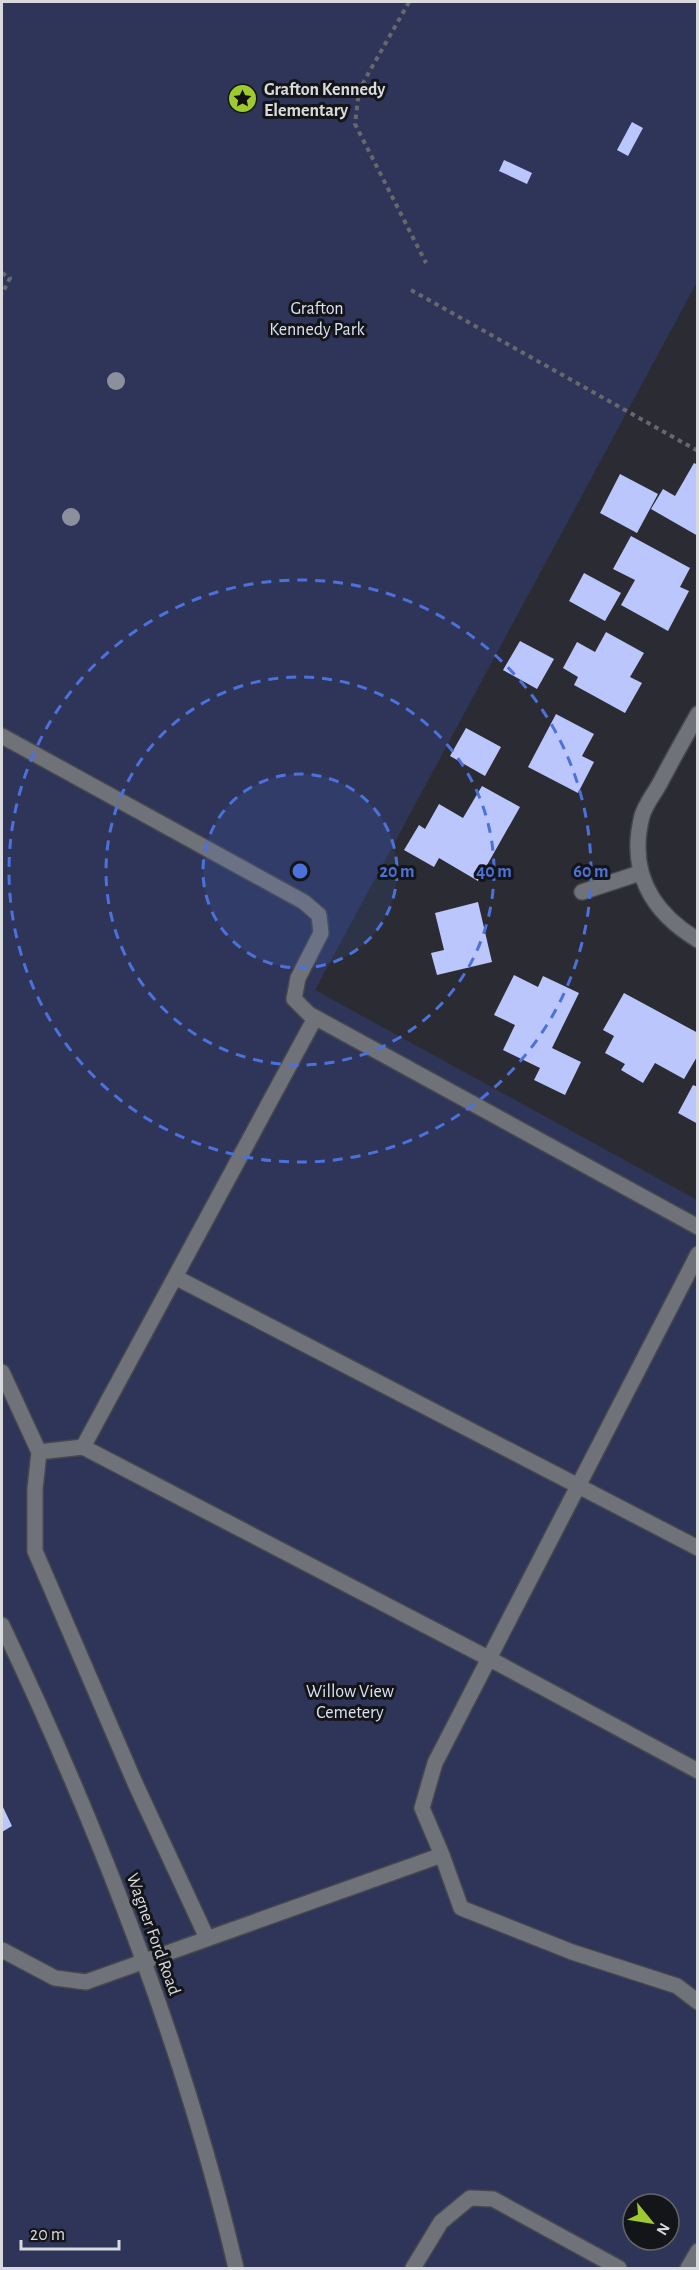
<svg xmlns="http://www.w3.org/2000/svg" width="699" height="2270" viewBox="0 0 699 2270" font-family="'Alegreya Sans',sans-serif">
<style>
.green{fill:#2f3559;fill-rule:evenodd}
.building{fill:#bac6fc}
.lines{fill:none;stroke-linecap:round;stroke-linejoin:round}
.service-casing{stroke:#46484e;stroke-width:18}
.minor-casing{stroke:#46484e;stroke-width:18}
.secondary-casing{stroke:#46484e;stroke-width:18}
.path{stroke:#67686e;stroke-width:4;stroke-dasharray:4.5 4.5;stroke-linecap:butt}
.service{stroke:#707279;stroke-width:15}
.minor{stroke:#707279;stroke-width:15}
.secondary{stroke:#707279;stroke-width:15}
.tree{fill:#8c909d}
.ring{fill:none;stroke:#4c71da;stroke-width:3;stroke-dasharray:10 8}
.labels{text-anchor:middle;stroke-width:6;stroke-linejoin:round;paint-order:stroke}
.poi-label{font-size:18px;font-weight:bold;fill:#d9dade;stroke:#141518;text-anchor:start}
.park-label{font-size:18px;fill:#dce1f3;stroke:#141518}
.street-label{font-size:18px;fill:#d9dade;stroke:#141518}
.centre{fill:#4c71da;stroke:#141518;stroke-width:3}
.ring-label{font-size:18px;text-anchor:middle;font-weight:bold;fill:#4c71da;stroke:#141518;stroke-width:6;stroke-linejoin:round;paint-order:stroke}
</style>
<rect width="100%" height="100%" fill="#2b2c33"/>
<path class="green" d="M2 2H697V282L315 990 697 1200V2268H2ZM633 2204H669V2240H633Z"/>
<path class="building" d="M632 122 643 128 628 156 617 150Z
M504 160 532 173 527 184 499 171Z
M694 463 698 465V536L651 509 663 489 675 496Z
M620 474 658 494 637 533 600 513Z
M631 536 690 568 680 587 689 591 668 631 621 605 635 580 613 569Z
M584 573 621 593 605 621 569 601Z
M606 632 644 653 630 677 642 683 625 713 574 685 578 677 563 668 577 642 595 652Z
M520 641 554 659 537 689 503 670Z
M556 714 594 734 582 756 594 762 578 793 528 767Z
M466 728 501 747 485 776 450 756Z
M482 786 520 807 478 881 439 858 434 867 404 850 419 825 425 829 439 804 463 818Z
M478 902 492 962 437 975 431 953 444 950 435 913Z
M514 975 538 987 543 976 579 993 552 1048 581 1062 565 1095 534 1080 540 1068 503 1050 515 1025 494 1015Z
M624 993 698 1033V1055L684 1079 655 1063 643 1083 621 1070 625 1064 605 1053 614 1036 603 1030Z
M693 1085 698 1087V1124L678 1113Z
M2 1805 12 1826 2 1832Z"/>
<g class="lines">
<defs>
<path id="service" d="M2 736 304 902 319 915 321 933 298 978 294 999 309 1014 698 1227
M175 1277 315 1018
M2 1372 39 1452 83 1447 175 1277 698 1548
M83 1447 488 1658 698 1771
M39 1452 35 1489V1551L135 1783 207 1938
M442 1855 422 1808 435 1763 698 1254
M2 1950 55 1978 86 1982 442 1855 461 1908 572 1952 677 1986 698 2002
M413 2268 441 2222 470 2198 493 2199 619 2268
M688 2268 698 2251"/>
<path id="minor" d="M698 714C685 737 672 760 660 783 654 794 645 805 642 816 628 871 651 912 698 940
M582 892 640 873"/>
<path id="secondary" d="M2 1625C100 1831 184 2046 236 2268"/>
</defs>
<use href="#service" class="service-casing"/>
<use href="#minor" class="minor-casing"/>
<use href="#secondary" class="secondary-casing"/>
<path class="path" d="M409 2 359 90 355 124 426 263
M2 273 10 278 2 294
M411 290 698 451"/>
<use href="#service" class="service"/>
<use href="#minor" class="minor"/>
<use href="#secondary" class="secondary"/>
</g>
<g class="tree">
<circle cx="116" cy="381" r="9"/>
<circle cx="71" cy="517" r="9"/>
</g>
<circle cx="300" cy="871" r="97" fill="#4c71da" fill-opacity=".12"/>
<g class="ring">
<circle cx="300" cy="871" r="97"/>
<circle cx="300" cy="871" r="194"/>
<circle cx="300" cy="871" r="291"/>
</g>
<defs>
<symbol id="sight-disc" viewBox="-11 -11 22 22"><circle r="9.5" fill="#9eca2f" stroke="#141518"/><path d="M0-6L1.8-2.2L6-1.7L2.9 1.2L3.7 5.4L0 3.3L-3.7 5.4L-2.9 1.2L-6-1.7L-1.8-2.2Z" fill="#111"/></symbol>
</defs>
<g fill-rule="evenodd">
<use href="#sight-disc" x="226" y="82" width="33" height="33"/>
</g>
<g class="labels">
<g class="poi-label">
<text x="264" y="95">Grafton Kennedy<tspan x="264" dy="21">Elementary</tspan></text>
</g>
<g class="park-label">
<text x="317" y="314">Grafton<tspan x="317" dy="21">Kennedy Park</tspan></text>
<text x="350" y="1697">Willow View<tspan x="350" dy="21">Cemetery</tspan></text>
</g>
<g class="street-label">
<text transform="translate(154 1934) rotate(70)" y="6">Wagner Ford Road</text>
</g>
</g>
<circle cx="300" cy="871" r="9" class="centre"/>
<g class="ring-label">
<text x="397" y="877">20 m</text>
<text x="494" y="877">40 m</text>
<text x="591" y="877">60 m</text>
</g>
<rect width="699" height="2270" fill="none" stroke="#d9dade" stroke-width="6"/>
<g transform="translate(651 2222) rotate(120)"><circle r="28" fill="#141518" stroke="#636467" stroke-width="1.5"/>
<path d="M0-4.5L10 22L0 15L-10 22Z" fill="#9eca2f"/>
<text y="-9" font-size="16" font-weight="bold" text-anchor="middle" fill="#d9dade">N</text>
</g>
<path d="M21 2240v9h98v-9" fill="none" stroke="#d9dade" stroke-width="3"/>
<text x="30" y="2240" font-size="18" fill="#d9dade" stroke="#141518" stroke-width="4.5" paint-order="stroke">20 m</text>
</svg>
